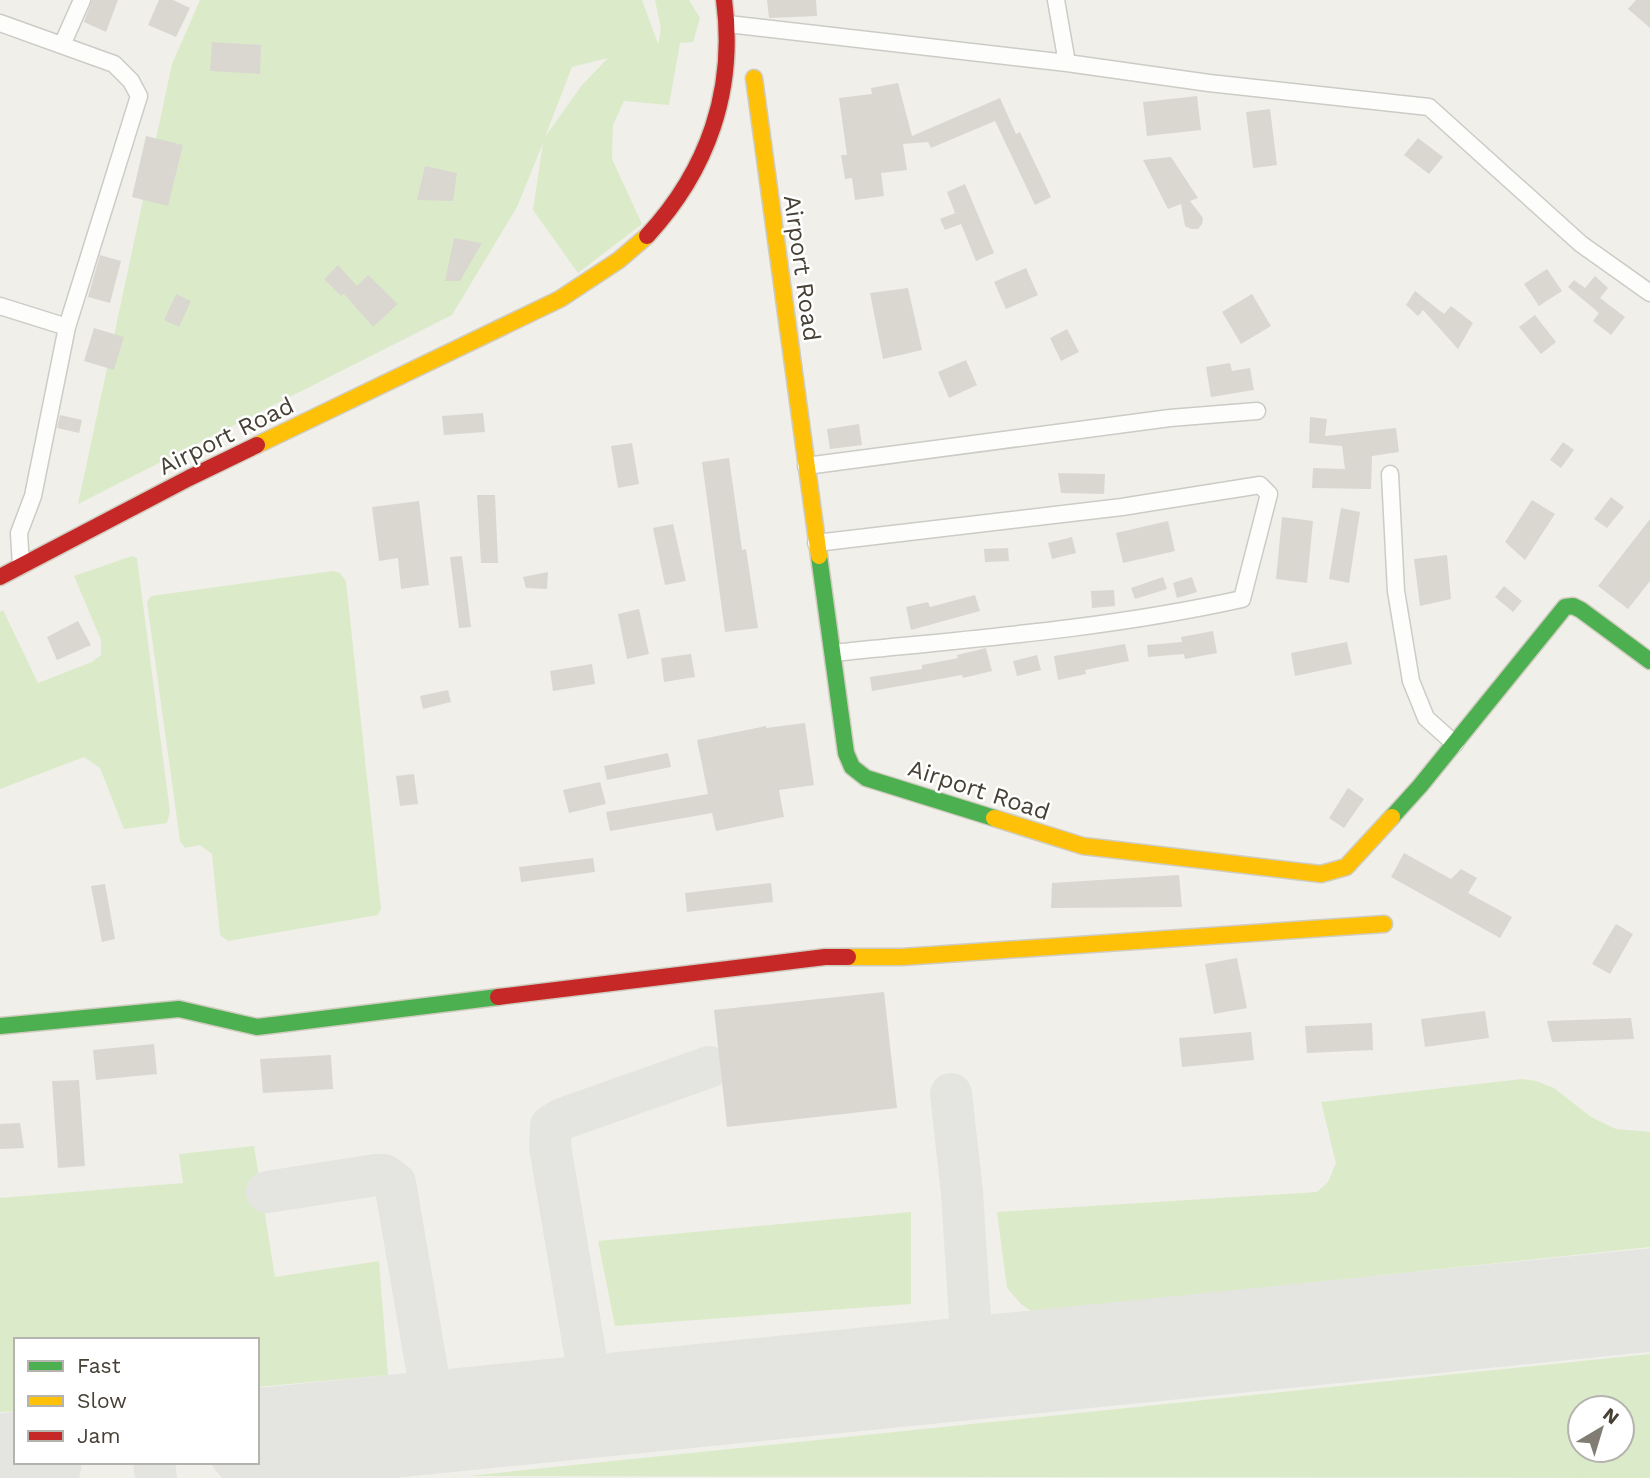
<svg xmlns="http://www.w3.org/2000/svg" width="1650" height="1478" viewBox="0 0 1650 1478" font-family="'Work Sans',sans-serif">
<style>
.green{fill:#dbebc9;fill-rule:evenodd}
.lines{fill:none;stroke-linecap:round;stroke-linejoin:round}
.taxiway{stroke:#e4e4e0;stroke-width:42}
.runway{stroke:#e4e4e0;stroke-width:103}
.building{fill:#dad7d1}
.street-casing{stroke:#cccbc5;stroke-width:19}
.fast-casing{stroke:#d0ccc0;stroke-width:19}
.slow-casing{stroke:#d0ccc0;stroke-width:19}
.jam-casing{stroke:#d0ccc0;stroke-width:19}
.street{stroke:#fdfdfc;stroke-width:16}
.fast{stroke:#4caf50;stroke-width:16}
.slow{stroke:#ffc107;stroke-width:16}
.jam{stroke:#c62828;stroke-width:16}
.labels{text-anchor:middle;stroke-width:5;stroke-linejoin:round;paint-order:stroke}
.street-label{font-size:24px;fill:#464035;stroke:#fff}
</style>
<rect width="100%" height="100%" fill="#f0efe9"/>
<path class="green" d="M200 0H642L658 44 661 29 655 0H689L700 18 693 42 680 43 669 105 624 101 613 125 612 159 642 224 578 273 533 210 543 143 517 207 452 315 78 504 172 64ZM608 58 582 85 545 137 572 67Z
M132 556 137 558 170 812 167 823 124 829 100 768 84 757 0 789V612L3 610 38 683 92 662 101 655V640L74 576Z
M333 571 340 573 346 581 381 909 378 915 228 941 220 935 212 854 200 845 185 848 180 841 147 602 151 596Z
M1522 1079 1536 1081 1554 1088 1591 1117 1616 1129 1650 1132V1247L1033 1312 1022 1305 1007 1288 997 1212 1317 1192 1328 1182 1336 1163 1321 1102Z
M254 1146 275 1277 379 1261 388 1375 257 1387V1340H16V1411L0 1412V1198L183 1183 179 1154Z
M911 1212V1304L615 1326 598 1241Z
M1650 1354V1478L468 1476ZM1580 1408H1622V1450H1580Z"/>
<g class="lines">
<path class="taxiway" d="M951 1094 962 1193 972 1349 970 1357 958 1370
M267 1192 376 1175H384L395 1183 436 1422
M594 1406 550 1146 551 1126 562 1119 709 1067
M337 1432 342 1478
M154 1462 156 1478"/>
<path class="runway" d="M257 1440 1650 1300
M0 1465 30 1462"/>
</g>
<path class="building" d="M92 0H118L106 32 84 22Z
M159 0H173L190 8 176 37 148 25Z
M767 0H816L817 16 769 18Z
M1636 0H1650V28L1628 9Z
M212 42 261 45 260 74 210 71Z
M898 83 912 136 1000 98 1016 134 1020 132 1051 197 1035 205 995 121 931 148 928 142 903 144 907 170 881 173 884 196 855 200 852 178 845 179 841 155H847L839 98 872 94 871 88Z
M1197 96 1201 130 1147 136 1143 102Z
M1270 109 1277 165 1253 168 1246 112Z
M146 136 183 145 168 206 132 197Z
M1418 138 1443 157 1429 174 1404 155Z
M1171 157 1198 198 1190 201 1203 218 1202 224 1198 229H1191L1185 226 1181 204 1168 209 1143 160Z
M425 166 457 173 453 201 417 200Z
M965 184 994 253 976 261 961 224 945 230 940 219 955 213 947 192Z
M454 238 482 243 460 281H445Z
M100 255 121 261 110 303 88 297Z
M338 265 357 286 368 275 398 304 373 327 344 294 341 296 324 279Z
M1026 268 1038 295 1006 309 994 282Z
M1547 269 1562 291 1539 306 1524 284Z
M1595 276 1608 288 1600 298 1625 317 1611 335 1593 321 1599 313 1568 287 1574 280 1585 288Z
M908 288 922 350 883 359 870 293Z
M1415 291 1444 314 1451 306 1473 323 1458 349 1423 310 1418 316 1406 305Z
M176 294 191 301 179 327 164 320Z
M1252 294 1271 326 1241 344 1222 312Z
M1535 315 1556 342 1541 354 1519 327Z
M94 328 124 337 114 370 84 361Z
M1067 329 1079 352 1061 361 1050 338Z
M966 360 977 385 949 398 938 372Z
M1230 363 1232 371 1250 368 1254 390 1211 397 1206 367Z
M483 413 485 432 444 435 442 416Z
M60 415 82 420 79 433 57 428Z
M1310 417 1327 419 1325 436 1396 428 1399 452 1372 456 1371 489 1312 488 1313 468 1345 469 1342 446 1309 443Z
M859 424 862 445 830 449 827 429Z
M1563 442 1574 450 1561 468 1550 460Z
M632 443 639 484 618 488 611 446Z
M729 458 742 550 746 549 758 628 725 632 702 462Z
M1058 473 1105 474 1104 494 1061 493Z
M477 495H495L498 563H481Z
M1611 497 1624 507 1607 528 1594 519Z
M1532 500 1555 514 1525 560 1505 542Z
M419 501 429 585 401 589 398 558 379 561 372 507Z
M1341 508 1360 512 1349 583 1329 579Z
M1282 517 1313 521 1307 583 1276 579Z
M1650 519V581L1628 609 1598 586Z
M1168 521 1175 551 1123 563 1116 533Z
M673 524 686 581 665 585 653 528Z
M1072 537 1076 553 1052 559 1048 543Z
M1008 548 1009 561 985 562 984 549Z
M1447 555 1451 599 1420 606 1414 559Z
M462 556 471 627 459 628 450 557Z
M548 572 547 589 526 588 523 577Z
M1163 577 1167 589 1135 599 1131 588Z
M1192 577 1197 592 1177 598 1173 583Z
M1504 586 1522 601 1513 612 1495 597Z
M1114 590 1115 606 1092 608 1091 591Z
M975 595 980 611 911 630 906 607 928 602 930 607Z
M639 609 649 654 627 659 618 614Z
M78 621 91 645 57 660 47 637Z
M1213 631 1217 653 1185 659 1184 654 1148 657 1147 645 1182 642 1181 637Z
M1347 642 1352 664 1295 676 1291 653Z
M1125 644 1129 661 1085 670 1086 674 1058 680 1054 656Z
M986 648 992 671 963 678 962 675 872 691 870 677 922 669V665L958 658 957 655Z
M691 654 695 677 664 682 661 658Z
M1037 655 1041 670 1017 676 1013 661Z
M592 664 595 684 553 691 550 671Z
M448 690 451 702 423 709 420 696Z
M805 723 814 785 779 790 784 817 716 831 712 813 610 831 606 812 708 794 697 740 766 726V728Z
M668 753 671 767 607 780 604 766Z
M414 774 418 804 400 806 396 776Z
M600 782 606 804 569 813 563 790Z
M1348 788 1364 799 1344 828 1329 818Z
M1404 853 1451 879 1461 869 1477 878 1468 893 1512 917 1500 938 1391 877Z
M593 858 595 872 521 882 519 867Z
M1179 875 1182 907 1051 908 1052 883Z
M771 883 773 902 687 912 685 893Z
M105 884 115 939 102 942 91 886Z
M1616 924 1633 934 1610 974 1592 964Z
M1237 958 1247 1008 1214 1014 1205 964Z
M884 992 897 1108 727 1127 714 1010Z
M1485 1011 1489 1038 1425 1047 1421 1019Z
M1631 1018 1634 1039 1552 1042 1547 1021Z
M1372 1023 1373 1050 1307 1053 1305 1026Z
M1251 1032 1254 1060 1182 1067 1179 1038Z
M154 1044 157 1074 96 1080 93 1050Z
M331 1055 333 1089 263 1093 260 1059Z
M79 1080 85 1166 58 1168 52 1081Z
M20 1123 24 1148 0 1149V1124Z"/>
<g class="lines">
<defs>
<path id="street" d="M1056 0 1067 63
M0 23 114 64 131 81 139 96 67 327 33 496 19 533 21 566
M728 24 1067 63 1209 83 1429 107 1581 244 1650 293
M62 45 82 0
M0 306 67 327
M806 466 1170 418 1257 411
M1390 474 1396 591 1411 681 1426 718 1455 744
M816 543 1122 507 1260 485 1269 494 1242 599C1107 629 969 639 833 653"/>
<path id="fast" d="M819 556 846 753 852 767 866 778 994 818
M1392 817 1420 786 1565 607 1573 606 1581 610 1650 661
M0 1026 179 1009 257 1027 498 997"/>
<path id="slow" d="M754 78 819 556
M257 445 560 299 619 260 647 236
M994 818 1083 846 1321 874 1346 867 1392 817
M848 957H902L1384 924"/>
<path id="jam" d="M647 236C708 170 736 90 724 0
M0 577 189 478 257 445
M498 997 825 957H848"/>
</defs>
<use href="#street" class="street-casing"/>
<use href="#fast" class="fast-casing"/>
<use href="#slow" class="slow-casing"/>
<use href="#jam" class="jam-casing"/>
<use href="#street" class="street"/>
<use href="#fast" class="fast"/>
<use href="#slow" class="slow"/>
<use href="#jam" class="jam"/>
</g>
<g class="labels">
<g class="street-label">
<text transform="translate(802 268) rotate(82)" y="8">Airport Road</text>
<text transform="translate(226 436) rotate(-26)" y="8">Airport Road</text>
<text transform="translate(979 790) rotate(18)" y="8">Airport Road</text>
</g>
</g>
<rect x="14" y="1338" width="245" height="126" fill="#ffffff" stroke="#b5b3ae" stroke-width="2"/>
<rect x="28" y="1361" width="35" height="10" fill="#4caf50" stroke="#b5b3ae" stroke-width="2"/>
<text x="77" y="1373" font-size="21" fill="#464035">Fast</text>
<rect x="28" y="1396" width="35" height="10" fill="#ffc107" stroke="#b5b3ae" stroke-width="2"/>
<text x="77" y="1408" font-size="21" fill="#464035">Slow</text>
<rect x="28" y="1431" width="35" height="10" fill="#c62828" stroke="#b5b3ae" stroke-width="2"/>
<text x="77" y="1443" font-size="21" fill="#464035">Jam</text>
<g transform="translate(1601 1429) rotate(38)"><circle r="33" fill="#ffffff" stroke="#b5b3ae" stroke-width="2"/>
<path d="M0-5L12 26L0 18L-12 26Z" fill="#827d74"/>
<text y="-10" font-size="19" font-weight="bold" text-anchor="middle" fill="#464035">N</text>
</g>
</svg>
